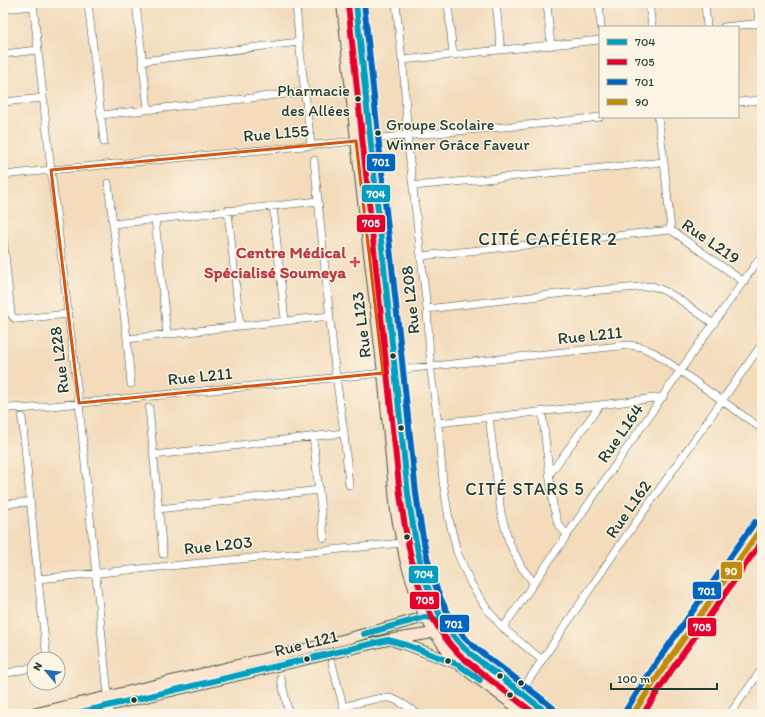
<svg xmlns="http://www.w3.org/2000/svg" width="765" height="717" viewBox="0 0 765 717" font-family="Itim,sans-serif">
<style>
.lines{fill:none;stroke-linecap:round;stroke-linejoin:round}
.street-casing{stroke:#3f5548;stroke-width:8}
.secondary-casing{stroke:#3f5548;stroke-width:12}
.street{stroke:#fff;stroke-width:7}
.secondary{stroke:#fce5cf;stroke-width:10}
.bus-1-casing{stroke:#fcf5e5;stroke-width:9}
.bus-2-casing{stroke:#fcf5e5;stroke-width:9}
.bus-3-casing{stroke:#fcf5e5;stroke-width:9}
.bus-4-casing{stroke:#fcf5e5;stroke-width:9}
.bus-1{stroke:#039ebf;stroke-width:6}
.bus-2{stroke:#e4002b;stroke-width:6}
.bus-3{stroke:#0065bd;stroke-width:6}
.bus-4{stroke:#c18c0d;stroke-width:6}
.marked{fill:none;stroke:#d45610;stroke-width:3;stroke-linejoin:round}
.bus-dot{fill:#1f3d34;stroke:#fcf5e5;stroke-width:1.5}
.health-dot{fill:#e0444e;stroke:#fcf5e5;stroke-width:1.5}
.labels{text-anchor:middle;stroke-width:3;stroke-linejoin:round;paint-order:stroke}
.bus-label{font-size:16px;fill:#1f3d34;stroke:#fcf5e5;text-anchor:end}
.street-label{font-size:17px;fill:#1f3d34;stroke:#fcf5e5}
.health-label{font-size:17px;font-weight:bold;fill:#be3a42;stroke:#fcf5e5;text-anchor:end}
.neighbourhood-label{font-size:18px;letter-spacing:1px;fill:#1f3d34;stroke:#fcf5e5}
.line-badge{stroke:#fcf5e5;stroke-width:1.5}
.badge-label{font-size:11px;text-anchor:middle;font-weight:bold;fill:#fff}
</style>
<rect width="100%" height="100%" fill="#fcf5e5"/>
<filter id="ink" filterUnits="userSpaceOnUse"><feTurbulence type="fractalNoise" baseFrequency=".025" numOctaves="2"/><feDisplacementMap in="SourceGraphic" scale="8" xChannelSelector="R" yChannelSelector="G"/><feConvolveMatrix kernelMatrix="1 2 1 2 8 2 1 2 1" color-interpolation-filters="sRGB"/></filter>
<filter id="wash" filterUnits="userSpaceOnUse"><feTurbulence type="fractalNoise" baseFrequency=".012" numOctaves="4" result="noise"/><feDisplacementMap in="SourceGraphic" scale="16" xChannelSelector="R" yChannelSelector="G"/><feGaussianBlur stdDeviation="0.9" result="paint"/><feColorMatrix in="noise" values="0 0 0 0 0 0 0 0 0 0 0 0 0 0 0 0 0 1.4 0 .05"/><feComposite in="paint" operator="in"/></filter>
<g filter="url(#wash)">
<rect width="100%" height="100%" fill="#f3dbbb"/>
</g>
<g filter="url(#ink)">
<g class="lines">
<defs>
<path id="street" d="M33 3 51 170 79 403 102 637 110 714
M88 3 104 142
M136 3 148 109
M296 3 299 42 311 145
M396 3 402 60H403L407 127H406L427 309 431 372 438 423 443 482 449 519 457 552 471 584 487 609 503 628 542 660
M448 3 453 55
M496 3 501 50
M547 3 551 46
M599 3 601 27
M649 3 652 27
M705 3 707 27
M757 3 759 23
M3 9 33 6
M724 27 762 23
M3 54 38 50
M402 60 600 40
M142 61 299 42
M3 102 43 98
M738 102 762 100
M101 115 305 92
M658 117 664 162 671 230
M314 160 335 369 344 433 349 485
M3 175 51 170 356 141 370 139 549 123 600 117
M108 183 127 339 131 384
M413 186 664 162
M273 206 285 321
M228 210 240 326
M155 219 167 334
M113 224 318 201
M3 235 11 314 14 318 18 319 69 314
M421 256 671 230 744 282
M427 309 565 293 652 286C675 293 694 311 714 324
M127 339 240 326 330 316
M395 370 629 345 641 347 655 353 762 429
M149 408 163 554
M3 409 20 407
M21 409 383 373
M542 411 553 505 558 524 567 535
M22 417 38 579 47 659
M489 417 501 513 509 542 522 568 534 583
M438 423 600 405 663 397
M313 436 324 538
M154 455 344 433
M549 475 600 405
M3 504 30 502
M159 509 319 490
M38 579 402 543
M503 628 680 371 762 255
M332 663 345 714
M3 674 34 667
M281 679 289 714
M521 692 542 660 615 552 762 344
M343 707C355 704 382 695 393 699 402 702 410 709 418 714
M732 714V711L762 669"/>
<path id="secondary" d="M342 3 356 141 383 373 396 512 405 559 417 598 425 617 434 632 444 646 459 665 526 714
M356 3 408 494C415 543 425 610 462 646 472 656 484 664 495 673 513 686 530 700 548 714
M394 641 407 645 458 664
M32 714 109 696 346 639 425 617H431
M73 714 388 640 427 634 434 632 439 629
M633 714 666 664 762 527"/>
</defs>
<use href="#street" class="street-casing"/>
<use href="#secondary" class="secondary-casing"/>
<use href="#street" class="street"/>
<use href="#secondary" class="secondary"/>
<defs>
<path id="bus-1" d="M356 3 408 494C416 547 424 606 462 646 474 658 489 668 502 678 518 690 533 702 548 714
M364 634 425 617C438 618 445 624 452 634
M73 714 388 640 407 645 459 665 480 680"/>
<path id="bus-2" d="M348 4 400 495C408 550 417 609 456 651 464 660 475 667 484 675 501 688 518 701 535 714
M643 714 673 668 762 541"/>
<path id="bus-3" d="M364 3 416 493C423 544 431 600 467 640 479 652 494 662 507 672 523 684 538 696 553 708
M626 710 659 659 755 522"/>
<path id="bus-4" d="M633 714 666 664 762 527"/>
</defs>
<use href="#bus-1" class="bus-1-casing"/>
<use href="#bus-2" class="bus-2-casing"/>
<use href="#bus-3" class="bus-3-casing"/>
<use href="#bus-4" class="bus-4-casing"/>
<use href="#bus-1" class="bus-1"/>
<use href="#bus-2" class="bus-2"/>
<use href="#bus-3" class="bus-3"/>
<use href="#bus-4" class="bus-4"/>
</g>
</g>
<path class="marked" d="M356 141 383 373 79 403 51 170Z"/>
<g class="bus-dot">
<circle cx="358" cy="99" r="3.5"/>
<circle cx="378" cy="133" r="3.5"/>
<circle cx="393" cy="356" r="3.5"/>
<circle cx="401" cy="428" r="3.5"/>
<circle cx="407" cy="537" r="3.5"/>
<circle cx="307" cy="659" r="3.5"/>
<circle cx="448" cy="661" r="3.5"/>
<circle cx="500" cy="676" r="3.5"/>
<circle cx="521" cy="683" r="3.5"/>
<circle cx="510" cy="695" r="3.5"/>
<circle cx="134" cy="700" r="3.5"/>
</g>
<path class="health-dot" d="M353 256h4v4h4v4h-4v4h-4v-4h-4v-4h4z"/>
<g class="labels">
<g class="bus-label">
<text x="350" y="96">Pharmacie<tspan x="350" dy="20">des Allées</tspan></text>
<text x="386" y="130" text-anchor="start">Groupe Scolaire<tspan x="386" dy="20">Winner Grâce Faveur</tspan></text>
</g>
<g class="street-label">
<text transform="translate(276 133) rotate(-5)" y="6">Rue L155</text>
<text transform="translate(711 241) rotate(35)" y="6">Rue L219</text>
<text transform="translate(410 300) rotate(-96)" y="6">Rue L208</text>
<text transform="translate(361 325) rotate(-97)" y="6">Rue L123</text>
<text transform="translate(590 335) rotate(-6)" y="6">Rue L211</text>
<text transform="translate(59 360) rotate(-97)" y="6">Rue L228</text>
<text transform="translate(200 376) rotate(-6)" y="6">Rue L211</text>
<text transform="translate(620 433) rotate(-55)" y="6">Rue L164</text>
<text transform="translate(628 509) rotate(-55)" y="6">Rue L162</text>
<text transform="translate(218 545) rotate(-6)" y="6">Rue L203</text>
<text transform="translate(306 643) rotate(-14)" y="6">Rue L121</text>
</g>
<g class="health-label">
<text x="346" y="258">Centre Médical<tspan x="346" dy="20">Spécialisé Soumeya</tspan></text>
</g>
<g class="neighbourhood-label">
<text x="548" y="245">CITÉ CAFÉIER 2</text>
<text x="525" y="495">CITÉ STARS 5</text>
</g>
</g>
<g class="line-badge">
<rect x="366" y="153" width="30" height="19" rx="4" fill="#0065bd"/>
<rect x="361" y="184" width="30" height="19" rx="4" fill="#039ebf"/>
<rect x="356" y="214" width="30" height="19" rx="4" fill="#e4002b"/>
<rect x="720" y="561" width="23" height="19" rx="4" fill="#c18c0d"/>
<rect x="408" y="565" width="31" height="19" rx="4" fill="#039ebf"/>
<rect x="692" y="581" width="30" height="19" rx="4" fill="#0065bd"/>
<rect x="409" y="591" width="31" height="19" rx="4" fill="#e4002b"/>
<rect x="439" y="614" width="31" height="19" rx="4" fill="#0065bd"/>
<rect x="687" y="617" width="30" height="20" rx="4" fill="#e4002b"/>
</g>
<g class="badge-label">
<text x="381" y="166">701</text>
<text x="376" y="198">704</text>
<text x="371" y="227">705</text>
<text x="731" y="575">90</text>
<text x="424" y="578">704</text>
<text x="707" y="595">701</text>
<text x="425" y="604">705</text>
<text x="454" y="628">701</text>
<text x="702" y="631">705</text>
</g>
<rect width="765" height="717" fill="none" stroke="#fcf5e5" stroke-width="16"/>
<rect x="599" y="26" width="140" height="92" fill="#fcf5e5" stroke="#a4ab9e"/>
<rect x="607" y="39" width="20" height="6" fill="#039ebf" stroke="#a4ab9e"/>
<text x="635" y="46" font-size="12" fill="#1f3d34">704</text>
<rect x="607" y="59" width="20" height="6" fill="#e4002b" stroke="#a4ab9e"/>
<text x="635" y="66" font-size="12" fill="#1f3d34">705</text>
<rect x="607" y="79" width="20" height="6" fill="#0065bd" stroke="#a4ab9e"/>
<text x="635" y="86" font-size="12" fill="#1f3d34">701</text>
<rect x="607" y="99" width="20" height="6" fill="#c18c0d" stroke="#a4ab9e"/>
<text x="635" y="106" font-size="12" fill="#1f3d34">90</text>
<g transform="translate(46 671) rotate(298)"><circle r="19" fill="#fcf5e5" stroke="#a4ab9e"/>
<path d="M0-3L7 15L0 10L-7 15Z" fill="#1f6fb2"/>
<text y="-6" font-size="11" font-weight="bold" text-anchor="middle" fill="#1f3d34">N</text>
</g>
<path d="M611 683v6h106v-6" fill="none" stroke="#1f3d34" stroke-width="2"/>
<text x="617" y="683" font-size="12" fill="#1f3d34" stroke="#fcf5e5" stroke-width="3" paint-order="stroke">100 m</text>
</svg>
